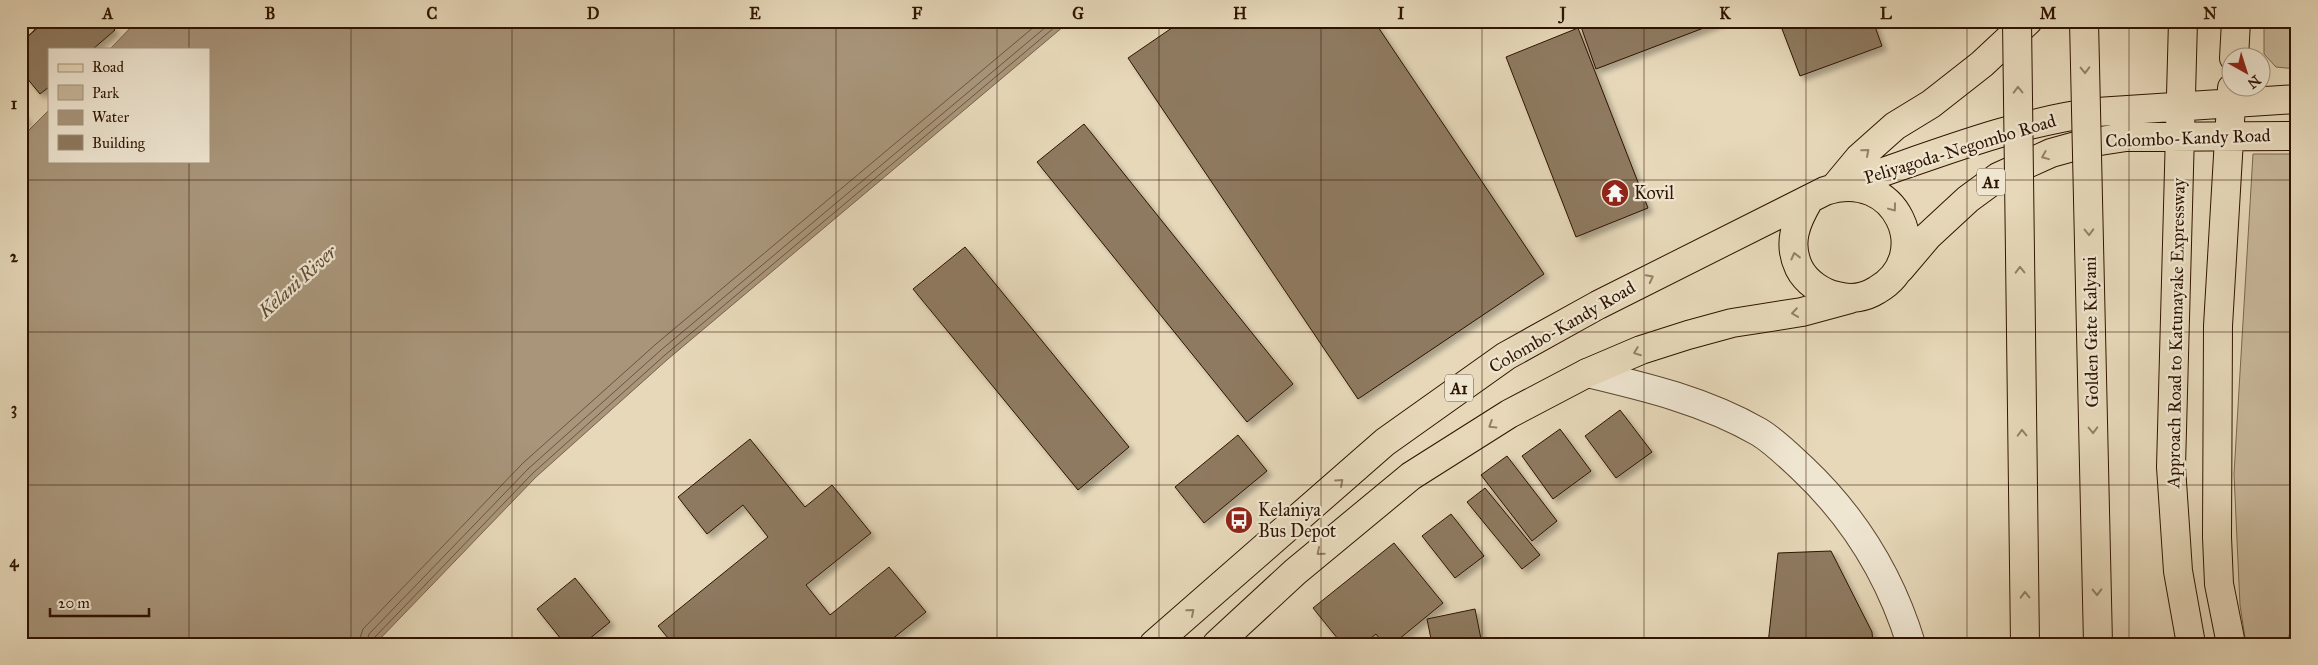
<svg xmlns="http://www.w3.org/2000/svg" width="2318" height="665" viewBox="0 0 2318 665" font-family="'IM FELL Great Primer',serif">
<style>
.green{fill:#c7b79a;stroke:#7b664d}
.water{fill:#a8957a;stroke:#786149}
.lines{fill:none;stroke-linecap:round;stroke-linejoin:round}
.shore{stroke:#6c543d;stroke-width:1}
.building{fill:#8e7a60;stroke:#2f1400;filter:url(#shadow)}
.minor-casing{stroke:#5d452e;stroke-width:30}
.major-casing{stroke:#2f1400;stroke-width:30}
.highway-casing{stroke:#2f1400;stroke-width:30}
.minor{stroke:#efe6d2;stroke-width:28}
.major{stroke:#e6d8b9;stroke-width:28}
.highway{stroke:#e6d8b9;stroke-width:28}
.highway-bridge-casing{stroke:#2f1400;stroke-width:30;stroke-linecap:butt}
.highway-bridge{stroke:#e6d8b9;stroke-width:28}
.oneway{stroke:#948066}
.grid{fill:none;stroke:#2f1400;stroke-width:1;stroke-opacity:0.55}
.labels{text-anchor:middle;stroke-width:4.5;stroke-linejoin:round;paint-order:stroke}
.shield{fill:#efe6d2;stroke:#69533f;stroke-width:1}
.shield-label{font-size:16px;font-weight:bold;fill:#2f1400}
.street-label{font-size:18px;fill:#2f1400;stroke:#efe6d2}
.poi-label{font-size:18px;fill:#2f1400;stroke:#efe6d2;text-anchor:start}
.water-label{font-size:19px;font-style:italic;fill:#5f4831;stroke:#efe6d2}
.neatline{fill:none;stroke:#2f1400;stroke-width:2}
.grid-label{font-size:16px;text-anchor:middle;font-weight:bold;fill:#2f1400}
</style>
<defs>
<filter id="shadow"><feDropShadow dx="4.5" dy="4.5" stdDeviation="2.5" flood-color="#0004"/></filter>
</defs>
<rect width="100%" height="100%" fill="#e6d8b9"/>
<filter id="stains"><feTurbulence type="fractalNoise" baseFrequency=".004" numOctaves="4"/><feColorMatrix values="0 0 0 0 .2 0 0 0 0 .09 0 0 0 0 .02 0 0 0 .5 -.17"/></filter>
<radialGradient id="worn" r=".72"><stop offset=".6" stop-color="#630" stop-opacity="0"/><stop offset="1" stop-color="#630" stop-opacity=".3"/></radialGradient>
<path class="green" d="M2264 21H2297V69L2276 67 2264 54Z
M2253 154H2297V604L2287 644H2246L2240 605 2234 474Z"/>
<path class="water" d="M137 21H1070L668 359 536 477 375 644H21V138L49 110V161H209V49H110Z"/>
<g class="lines">
<path class="shore" d="M358 644 363 629 523 463 656 344 1041 21
M366 644 369 634 528 469 661 350 1053 21
M372 644 374 638 533 473 665 355 1062 21"/>
</g>
<path class="building" d="M46 21H107L115 30 93 49H49V87L40 94 21 71V42Z
M1182 21H1374L1544 274 1358 399 1128 58Z
M1579 21H1722L1596 69Z
M1779 21H1873L1882 46 1800 76Z
M1578 28 1648 208 1576 237 1506 57Z
M21 112 28 120 21 126Z
M1084 124 1293 384 1247 422 1037 162Z
M965 247 1129 447 1078 490 913 289Z
M1620 410 1652 452 1616 478 1585 436Z
M1560 429 1591 471 1553 499 1522 456Z
M1238 435 1267 471 1204 523 1175 487Z
M750 439 805 507 832 485 871 533 806 585 830 615 889 567 926 612 886 644H673L658 626 768 537 743 505 707 534 678 497Z
M1507 456 1557 521 1532 541 1481 475Z
M1485 488 1540 555 1522 569 1467 502Z
M1451 514 1484 556 1455 578 1422 536Z
M1394 543 1443 603 1393 644H1384L1376 634 1363 644H1342L1313 608Z
M1831 551 1872 632 1873 644H1768L1778 553Z
M575 578 610 622 583 644H565L537 609Z
M1475 609 1482 644H1432L1427 619Z"/>
<g class="lines">
<defs>
<path id="minor" d="M1587 373C1646 387 1705 401 1759 432 1774 441 1789 456 1802 468 1854 517 1890 575 1911 644"/>
<path id="major" d="M21 23 23 21"/>
<path id="highway" d="M2183 21 2171 467 2178 571 2191 644
M2234 58 2236 21
M1845 185C1927 158 2010 123 2097 112L2297 99
M1834 188 1859 158 1895 126 1931 104 1982 64 2028 21
M1900 269 1928 236 1968 199 1998 177 2051 153 2087 143 2126 137 2297 136
M1154 644 1385 442 1506 356 1598 305 1825 191C1896 167 1936 256 1877 290 1866 297 1851 300 1837 296 1822 293 1806 282 1799 268 1787 243 1796 222 1809 200
M1217 644 1295 572 1411 476 1509 414 1587 373 1641 350 1688 335 1732 323 1802 312 1850 299
M2231 644 2219 584 2217 537 2218 326 2232 88"/>
</defs>
<use href="#minor" class="minor-casing"/>
<use href="#major" class="major-casing"/>
<use href="#highway" class="highway-casing"/>
<use href="#minor" class="minor"/>
<use href="#major" class="major"/>
<use href="#highway" class="highway"/>
<defs>
<path id="highway-bridge" d="M2017 21 2025 644
M2084 21 2098 644"/>
</defs>
<use href="#highway-bridge" class="highway-bridge-casing"/>
<use href="#highway-bridge" class="highway-bridge"/>
</g>
<defs><path id="oneway-chevron" d="M-2-3.5L2.5 0L-2 3.5" fill="none" stroke-width="1.6" stroke-linecap="round" stroke-linejoin="round" transform="scale(1.25)"/></defs>
<g class="oneway">
<use href="#oneway-chevron" transform="translate(2085 70) rotate(89)"/>
<use href="#oneway-chevron" transform="translate(2018 90) rotate(-91)"/>
<use href="#oneway-chevron" transform="translate(1866 152) rotate(-41)"/>
<use href="#oneway-chevron" transform="translate(2045 156) rotate(158)"/>
<use href="#oneway-chevron" transform="translate(1893 208) rotate(53)"/>
<use href="#oneway-chevron" transform="translate(2089 232) rotate(89)"/>
<use href="#oneway-chevron" transform="translate(1795 256) rotate(-104)"/>
<use href="#oneway-chevron" transform="translate(2020 270) rotate(-91)"/>
<use href="#oneway-chevron" transform="translate(1650 278) rotate(-27)"/>
<use href="#oneway-chevron" transform="translate(1795 313) rotate(172)"/>
<use href="#oneway-chevron" transform="translate(1637 352) rotate(159)"/>
<use href="#oneway-chevron" transform="translate(1492 425) rotate(148)"/>
<use href="#oneway-chevron" transform="translate(2093 430) rotate(89)"/>
<use href="#oneway-chevron" transform="translate(2022 433) rotate(-91)"/>
<use href="#oneway-chevron" transform="translate(1340 482) rotate(-42)"/>
<use href="#oneway-chevron" transform="translate(1320 552) rotate(140)"/>
<use href="#oneway-chevron" transform="translate(2097 592) rotate(89)"/>
<use href="#oneway-chevron" transform="translate(2025 595) rotate(-91)"/>
<use href="#oneway-chevron" transform="translate(1191 612) rotate(-41)"/>
</g>
<path class="grid" d="M189 21V49M351 21V644M512 21V644M674 21V644M836 21V644M997 21V644M1159 21V644M1321 21V644M1482 21V644M1644 21V644M1806 21V644M1967 21V644M2129 21V644M189 161V644M21 180H2297M21 332H2297M21 485H2297"/>
<defs>
<symbol id="temple-disc" viewBox="-11 -11 22 22"><circle r="9.5" fill="#8f2418" stroke="#efe6d2"/><path d="M0-6L5-2H3V0L6.5 2.5H4V6H1.5V3h-3V6H-4V2.5H-6.5L-3 0V-2H-5Z" fill="#fff"/></symbol>
<symbol id="bus-disc" viewBox="-11 -11 22 22"><circle r="9.5" fill="#8f2418" stroke="#efe6d2"/><path d="M-5-6H5V4H4V6H2V4H-2V6H-4V4H-5ZM-3.5-4V0h7V-4ZM-3.5 1.2v1.5H-2V1.2ZM2 1.2v1.5H3.5V1.2Z" fill="#fff"/></symbol>
</defs>
<g fill-rule="evenodd">
<use href="#temple-disc" x="1599" y="177" width="32" height="32"/>
<use href="#bus-disc" x="1223" y="504" width="32" height="32"/>
</g>
<g class="labels">
<g class="shield">
<rect x="1977" y="168.5" width="28" height="27" rx="4"/>
<rect x="1445" y="374.5" width="28" height="27" rx="4"/>
</g>
<g class="shield-label">
<text x="1991" y="188">A1</text>
<text x="1459" y="394">A1</text>
</g>
<g class="street-label">
<text transform="translate(2188 138) rotate(-2)" y="6">Colombo-Kandy Road</text>
<text transform="translate(1960 149) rotate(-17)" y="6">Peliyagoda-Negombo Road</text>
<text transform="translate(1562 327) rotate(-30)" y="6">Colombo-Kandy Road</text>
<text transform="translate(2091 332) rotate(-91)" y="6">Golden Gate Kalyani</text>
<text transform="translate(2176 333) rotate(-89)" y="6">Approach Road to Katunayake Expressway</text>
</g>
<g class="poi-label">
<text x="1634" y="199">Kovil</text>
<text x="1258" y="516">Kelaniya<tspan x="1258" dy="21">Bus Depot</tspan></text>
</g>
<g class="water-label">
<text transform="translate(297 281) rotate(-42)" y="7">Kelani River</text>
</g>
</g>
<rect width="2318" height="665" fill="none" stroke="#e6d8b9" stroke-width="55"/>
<rect x="48" y="48" width="162" height="115" fill="#efe6d2" stroke="#a2927e"/>
<rect x="58" y="64" width="25" height="8" fill="#e6d8b9" stroke="#a2927e"/>
<text x="92" y="72" font-size="15" fill="#2f1400">Road</text>
<rect x="58" y="85" width="25" height="15" fill="#c7b79a" stroke="#a2927e"/>
<text x="92" y="98" font-size="15" fill="#2f1400">Park</text>
<rect x="58" y="110" width="25" height="15" fill="#a8957a" stroke="#a2927e"/>
<text x="92" y="122" font-size="15" fill="#2f1400">Water</text>
<rect x="58" y="135" width="25" height="15" fill="#8e7a60" stroke="#a2927e"/>
<text x="92" y="148" font-size="15" fill="#2f1400">Building</text>
<g transform="translate(2246 72) rotate(141)"><circle r="24" fill="#efe6d2" stroke="#a2927e"/>
<path d="M0-4L9 19L0 12L-9 19Z" fill="#8f2418"/>
<text y="-8" font-size="14" font-weight="bold" text-anchor="middle" fill="#2f1400">N</text>
</g>
<path d="M50 608v8h99v-8" fill="none" stroke="#2f1400" stroke-width="2.5"/>
<text x="58" y="608" font-size="15" fill="#2f1400" stroke="#efe6d2" stroke-width="4" paint-order="stroke">20 m</text>
<rect x="28" y="28" width="2262" height="610" class="neatline"/>
<g class="grid-label">
<text x="108" y="19">A</text>
<text x="270" y="19">B</text>
<text x="432" y="19">C</text>
<text x="593" y="19">D</text>
<text x="755" y="19">E</text>
<text x="917" y="19">F</text>
<text x="1078" y="19">G</text>
<text x="1240" y="19">H</text>
<text x="1401" y="19">I</text>
<text x="1563" y="19">J</text>
<text x="1725" y="19">K</text>
<text x="1886" y="19">L</text>
<text x="2048" y="19">M</text>
<text x="2210" y="19">N</text>
<text x="14" y="109">1</text>
<text x="14" y="262">2</text>
<text x="14" y="414">3</text>
<text x="14" y="567">4</text>
</g>
<rect width="100%" height="100%" filter="url(#stains)"/>
<rect width="100%" height="100%" fill="url(#worn)"/>
</svg>
